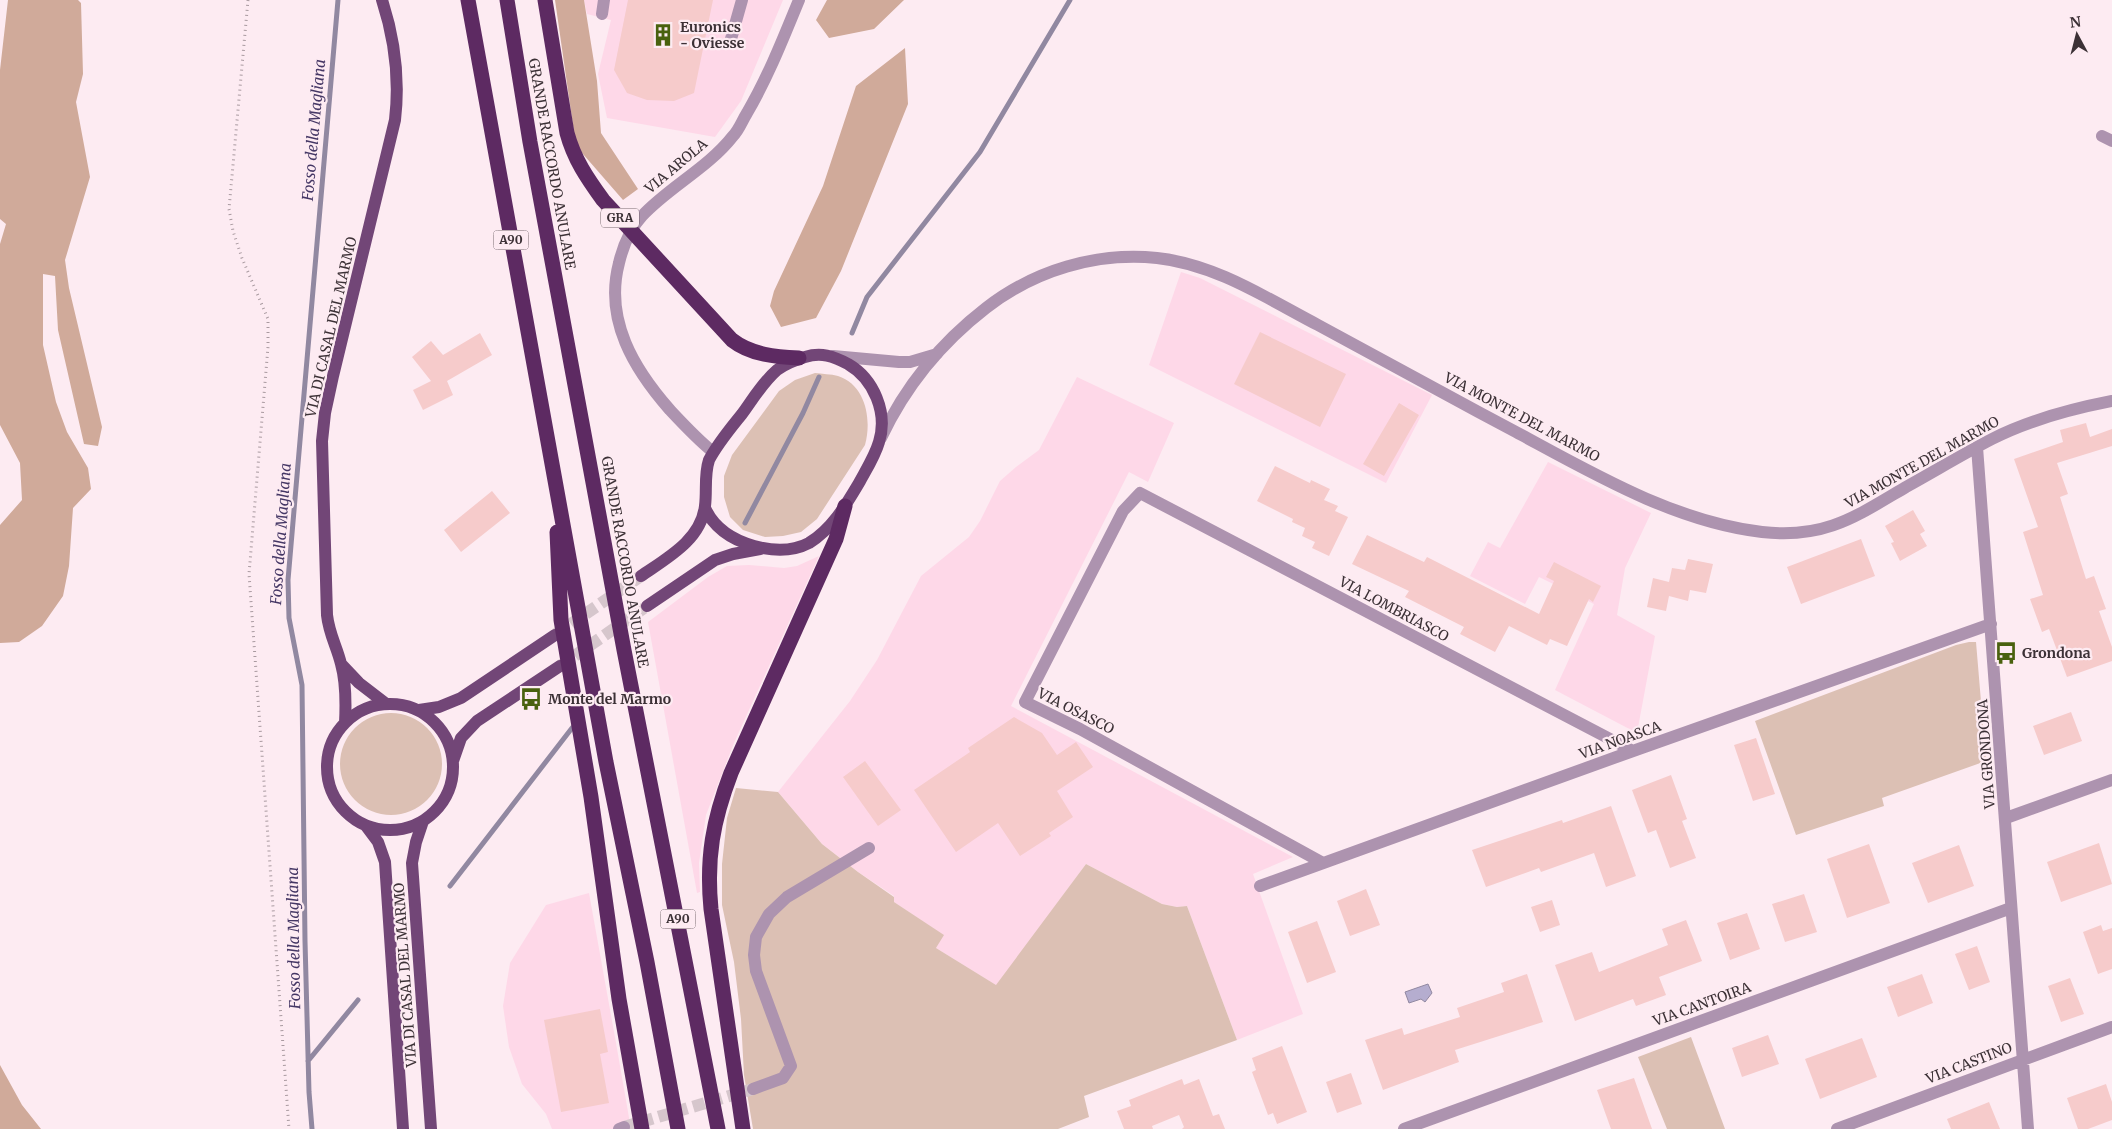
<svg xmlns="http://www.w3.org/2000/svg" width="2112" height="1129" viewBox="0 0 2112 1129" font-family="Merriweather,serif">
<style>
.built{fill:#fed8e8}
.green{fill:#dcc0b4}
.forest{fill:#d0aa9a}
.water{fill:#b5adcf;stroke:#9188a1}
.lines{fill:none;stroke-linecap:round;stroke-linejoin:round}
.stream{stroke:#9188a1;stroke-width:5}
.building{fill:#f6cbcb}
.minor-tunnel{stroke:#d6c6cc;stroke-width:12;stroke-dasharray:12 6;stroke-linecap:butt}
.major-tunnel{stroke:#d6c6cc;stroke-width:12;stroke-dasharray:12 6;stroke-linecap:butt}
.path{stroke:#a99aa0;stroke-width:3;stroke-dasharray:1 4;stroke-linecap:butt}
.minor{stroke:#ad93af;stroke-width:12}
.major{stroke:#724677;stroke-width:12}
.highway{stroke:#5d2a62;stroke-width:15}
.labels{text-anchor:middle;stroke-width:4.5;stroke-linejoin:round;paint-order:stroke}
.shield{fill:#fdebf2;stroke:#76696e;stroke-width:1}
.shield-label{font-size:12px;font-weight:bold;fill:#3c3136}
.poi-label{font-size:14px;font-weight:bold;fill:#3c3136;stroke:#fdebf2;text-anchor:start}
.street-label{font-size:14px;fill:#3c3136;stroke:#fdebf2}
.water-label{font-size:15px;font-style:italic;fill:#453765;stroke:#fdebf2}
</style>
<rect width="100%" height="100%" fill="#fdebf2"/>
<path class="built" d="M584 0H783L741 101 715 137 607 118 598 74 611 20 587 14Z
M1181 272 1200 278 1432 395 1386 483 1149 365Z
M1077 377 1174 423 1148 482 1129 472 1011 706 1293 857 1253 874 1303 1014 1237 1040 1187 906 1177 907 1162 904 1086 864 997 986 936 948 943 935 894 902V896L858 872 822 844 778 792 850 701 877 660 921 576 969 537 980 521 1000 481 1016 467 1039 450Z
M1548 462 1651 513 1625 568 1617 615 1655 636 1637 733 1555 690 1594 604 1539 577 1525 604 1470 576 1488 542 1500 548Z
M819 556 734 743 706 815 699 863 700 892 697 893 648 622 708 577 727 566 749 565 784 568 797 566Z
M589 893 616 1043 631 1129H552L546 1114 522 1084 509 1047 503 1006 510 963 546 905Z"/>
<path class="green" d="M815 373C822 374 831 374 838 376 866 385 872 420 865 445L817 519 801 532 783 536 765 537 743 530 730 517 724 497V476L732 455 779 391 795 380Z
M1969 642H1976L1986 761 1882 798 1884 806 1796 835 1755 721 1956 645Z
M340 764a51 51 0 1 1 102 0a51 51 0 1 1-102 0Z
M736 788 778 792 822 844 858 872 894 897V902L944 935 936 948 996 985 1086 864 1162 904 1177 907 1187 906 1237 1040 1084 1096 1089 1117 1058 1129H753L744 1075 741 1019 734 962 722 905V864L727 818Z
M1691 1037 1725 1129H1667L1638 1057Z"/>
<path class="forest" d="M8 0H78L81 3 83 74 76 102 90 177 65 260 69 288 102 427 98 446 84 444 58 330 55 276 43 274V345L56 402 67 432 88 468 91 489 73 508 69 566 63 596 42 626 19 642 0 643V525L22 500 20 463 0 425V244L6 224 0 219V70Z
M555 0H584L597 81 601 133 638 189 623 200 576 146Z
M827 0H904L874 29 829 38 816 20Z
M905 48 908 104 841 271 816 318 781 327 770 306 774 291 823 186 856 86Z
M0 1065 22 1105 41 1129H0Z"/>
<path class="water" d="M1428 984 1432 993 1425 1002 1421 999 1409 1003 1405 992Z"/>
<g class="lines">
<path class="stream" d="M852 333 867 297 980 152 1070 0
M745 523 803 413 819 377
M450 886 572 728
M308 1061 358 1000
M312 1129 309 1092 305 941 302 685 289 618 288 580 338 0"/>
</g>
<path class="building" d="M628 0H713L694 93 674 101 647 100 627 93 614 70Z
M1260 332 1346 374 1320 427 1234 384Z
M480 333 492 355 447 381 453 395 423 410 413 390 431 381 412 357 431 341 443 355Z
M1399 403 1419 415 1384 476 1363 464Z
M2086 423 2090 437 2112 429V446L2057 463 2068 494 2060 497 2086 579 2094 576 2106 609 2099 611 2112 647V661L2067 677 2049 629 2042 632 2030 599 2043 595 2023 532 2038 527 2014 459 2063 442 2060 430Z
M1275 466 1310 483 1311 480 1330 489 1324 500 1338 506 1335 511 1348 517 1329 556 1312 548 1315 542 1302 536 1305 528 1292 522 1293 519 1257 501Z
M492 491 510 513 461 552 444 530Z
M1913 510 1925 531 1920 534 1927 546 1900 561 1891 543 1894 542 1885 526Z
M1367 535 1424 562 1427 557 1539 614 1554 581 1546 577 1554 562 1601 586 1593 602 1589 599 1567 646 1550 639 1547 645 1509 626 1495 652 1460 634 1464 627 1405 597 1409 591 1352 564Z
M1861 539 1875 576 1801 604 1787 567Z
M1688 559 1713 564 1706 593 1690 590 1688 601 1669 596 1666 611 1647 607 1653 578 1669 582 1672 568 1685 570Z
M2071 712 2082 741 2044 755 2033 726Z
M1014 717 1042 733 1057 755 1076 742 1093 767 1057 791 1073 817 1049 833 1051 836 1020 856 998 823 956 852 914 790 970 752 968 748Z
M1756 738 1775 794 1753 801 1734 745Z
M865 761 901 810 878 826 843 777Z
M1671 775 1687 819 1682 821 1696 858 1670 868 1656 830 1648 833 1632 790Z
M1611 806 1636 876 1606 887 1594 853 1541 872 1539 868 1486 887 1472 850 1562 820 1563 823Z
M2099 843 2112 884 2061 902 2047 862Z
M1869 844 1890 903 1847 918 1827 859Z
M1959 845 1974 886 1928 903 1912 863Z
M1366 889 1380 925 1350 936 1337 901Z
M1804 894 1817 932 1785 942 1772 904Z
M1552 900 1560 925 1540 932 1531 907Z
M1747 913 1760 949 1730 960 1717 923Z
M1686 920 1702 961 1659 977 1666 995 1636 1006 1633 999 1575 1021 1555 965 1592 952 1599 972 1668 945 1662 929Z
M1317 921 1336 972 1307 983 1288 932Z
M2101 925 2103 931 2112 928V969L2098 974 2083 932Z
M1977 946 1990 982 1969 990 1955 954Z
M1527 974 1543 1022 1455 1050 1459 1062 1383 1090 1365 1040 1402 1028 1404 1035 1460 1017 1457 1008 1504 992 1501 983Z
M1922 974 1933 1003 1898 1017 1887 987Z
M2070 978 2084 1014 2061 1022 2048 986Z
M600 1009 608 1052 600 1054 609 1103 561 1112 544 1020Z
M1768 1035 1779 1064 1742 1077 1732 1048Z
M1862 1038 1877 1077 1820 1099 1805 1059Z
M1282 1046 1307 1112 1277 1124 1273 1113 1268 1115 1252 1072 1256 1070 1252 1058Z
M1351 1073 1362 1104 1337 1113 1326 1082Z
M1634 1078 1652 1129H1611L1597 1090Z
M1182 1079 1184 1085 1199 1079 1213 1116 1219 1114 1225 1129H1182L1184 1127 1179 1115 1152 1126 1153 1129H1124L1117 1111 1131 1106 1129 1100Z
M2106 1084 2112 1102V1120L2088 1129H2078L2067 1098Z
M1989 1102 2000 1129H1951L1947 1119Z"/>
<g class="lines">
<path class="minor-tunnel" d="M624 1127 753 1089"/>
<path class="major-tunnel" d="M556 634 641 576
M560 666 647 606"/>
<path class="path" d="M248 0 229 209 233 231 242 258 268 319V347L249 574 289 1129"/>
<path class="minor" d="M602 14 604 0
M731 39 742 0
M2102 136 2112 141
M833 356 899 362H910L937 354
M881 438C905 387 942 342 986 308 1035 270 1096 252 1157 258 1215 264 1268 299 1318 325 1385 361 1450 397 1516 432 1592 473 1675 522 1762 532 1825 539 1855 517 1906 487 1935 471 1963 454 1992 439 2029 420 2071 409 2112 401
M1977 447 2028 1129
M713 452C697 439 684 425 670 410 634 369 604 320 619 263 623 246 630 229 642 216 669 187 708 168 733 136 739 130 742 121 747 113 768 77 783 39 799 0
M2006 818 2112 780
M1323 863 1080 729 1025 702 1123 511 1140 493 1633 751
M1260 886 1633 751 1991 624
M753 1089 783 1078 791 1066 756 971 754 955 756 937 769 914 787 897 869 848
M619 1129 624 1127
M1404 1129 2011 908
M1837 1129 2112 1027"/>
<path class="major" d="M641 576C667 558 701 540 705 506 707 491 704 475 709 460 718 443 730 429 742 414 753 399 763 382 777 370 785 364 795 360 805 357 821 352 833 356 848 364 874 379 888 413 879 442 875 456 866 470 859 483 846 505 832 529 809 543 792 552 772 551 754 546 733 540 714 528 705 508
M647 606 715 560 733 554 760 549
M341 664 359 683 385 703
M327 767a63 63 0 1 1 126 0a63 63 0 1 1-126 0Z
M419 710 439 707 461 698 555 635
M345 723C346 704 346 682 341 664 337 647 329 634 327 615L322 441 325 413 333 376 395 120C400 78 395 40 382 0
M453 761 461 738 477 721 560 666
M423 821 416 842 412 863 431 1129
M366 826 378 842 385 862 403 1129"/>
<path class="highway" d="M468 0 606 762 647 962 678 1129
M507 0 530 142 624 650 718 1129
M545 0 567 133C574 159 587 178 603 200L732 340C751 355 777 357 799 358
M557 532 561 620 591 797 619 999 642 1129
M743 1129 711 909C706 858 713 820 731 773L836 539 845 506"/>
</g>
<defs>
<symbol id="building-bare" viewBox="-9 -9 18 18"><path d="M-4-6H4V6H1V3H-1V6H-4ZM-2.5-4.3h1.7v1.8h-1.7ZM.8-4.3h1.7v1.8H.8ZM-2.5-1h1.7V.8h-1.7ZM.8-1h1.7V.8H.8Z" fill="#49610e" stroke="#fdebf2" stroke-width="2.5" paint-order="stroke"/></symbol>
<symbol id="bus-bare" viewBox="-9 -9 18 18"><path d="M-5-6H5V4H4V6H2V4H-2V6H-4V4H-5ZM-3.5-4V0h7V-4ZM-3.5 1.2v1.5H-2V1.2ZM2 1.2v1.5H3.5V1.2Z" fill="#49610e" stroke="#fdebf2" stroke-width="2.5" paint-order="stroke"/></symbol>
</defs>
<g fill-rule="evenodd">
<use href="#building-bare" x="647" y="19" width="32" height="32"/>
<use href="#bus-bare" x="1990" y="637" width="32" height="32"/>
<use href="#bus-bare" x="515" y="683" width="32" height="32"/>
</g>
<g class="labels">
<g class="shield">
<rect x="601" y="208.5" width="38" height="19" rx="4"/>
<rect x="493.5" y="230.5" width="35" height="19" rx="4"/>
<rect x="660.5" y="909.5" width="35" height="19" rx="4"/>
</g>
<g class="shield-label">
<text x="620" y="222">GRA</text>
<text x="511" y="244">A90</text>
<text x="678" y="923">A90</text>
</g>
<g class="poi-label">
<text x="680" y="32">Euronics<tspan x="680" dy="16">- Oviesse</tspan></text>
<text x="2022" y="658">Grondona</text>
<text x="548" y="704">Monte del Marmo</text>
</g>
<g class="street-label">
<text transform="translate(552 164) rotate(80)" y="5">GRANDE RACCORDO ANULARE</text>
<text transform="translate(676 166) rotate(-40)" y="5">VIA AROLA</text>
<text transform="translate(331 327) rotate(-77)" y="5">VIA DI CASAL DEL MARMO</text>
<text transform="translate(1522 417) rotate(28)" y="5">VIA MONTE DEL MARMO</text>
<text transform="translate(1922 462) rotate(-29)" y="5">VIA MONTE DEL MARMO</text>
<text transform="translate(625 562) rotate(80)" y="5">GRANDE RACCORDO ANULARE</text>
<text transform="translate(1394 609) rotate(28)" y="5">VIA LOMBRIASCO</text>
<text transform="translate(1076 711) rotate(27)" y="5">VIA OSASCO</text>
<text transform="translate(1620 740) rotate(-20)" y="5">VIA NOASCA</text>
<text transform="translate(1986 754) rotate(-94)" y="5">VIA GRONDONA</text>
<text transform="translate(405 975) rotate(-94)" y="5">VIA DI CASAL DEL MARMO</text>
<text transform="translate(1702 1004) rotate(-20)" y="5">VIA CANTOIRA</text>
<text transform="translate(1969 1063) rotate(-21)" y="5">VIA CASTINO</text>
</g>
<g class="water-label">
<text transform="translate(314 130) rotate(-85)" y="5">Fosso della Magliana</text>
<text transform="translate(281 534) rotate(-86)" y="5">Fosso della Magliana</text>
<text transform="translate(294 938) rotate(-91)" y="5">Fosso della Magliana</text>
</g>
</g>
<g transform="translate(2077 35) rotate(353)" stroke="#fdebf2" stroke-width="4" paint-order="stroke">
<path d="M0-4L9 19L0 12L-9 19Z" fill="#3c3136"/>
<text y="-8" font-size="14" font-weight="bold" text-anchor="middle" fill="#3c3136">N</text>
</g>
</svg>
